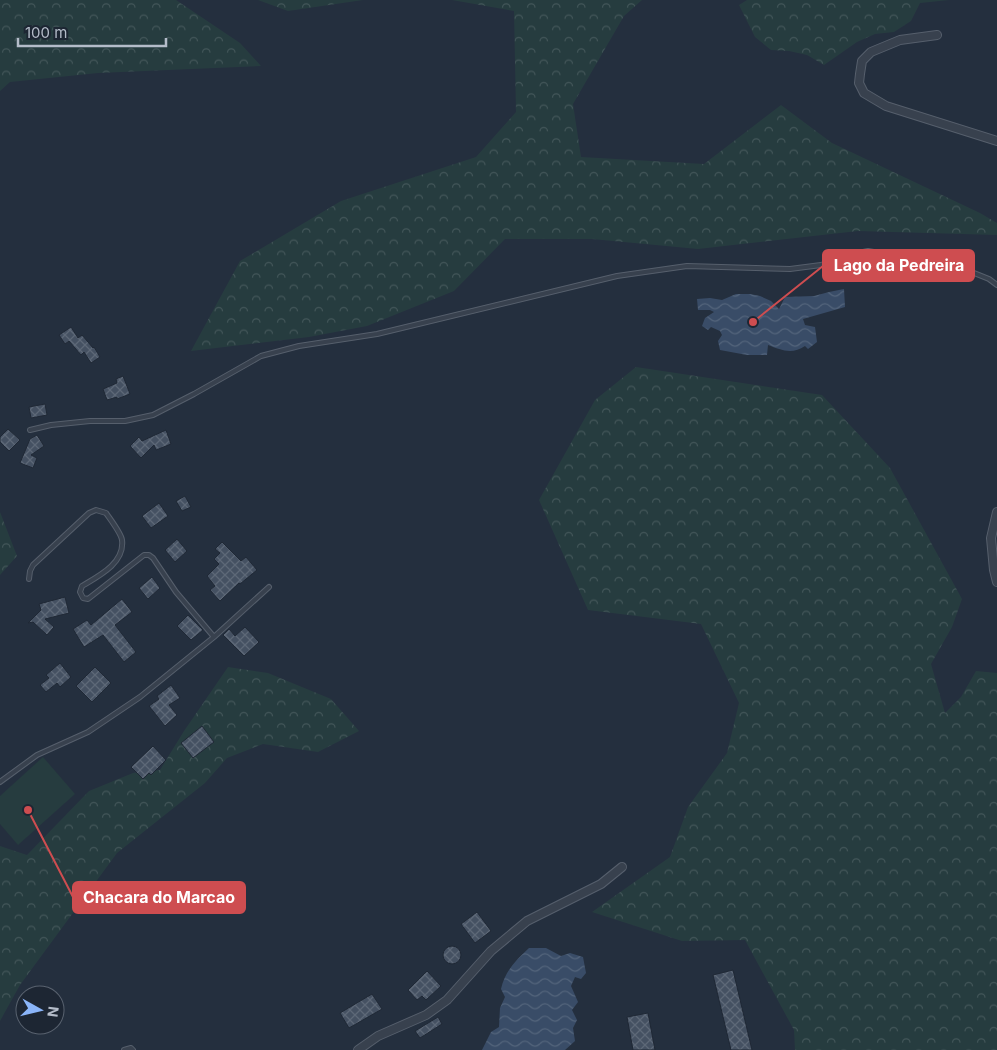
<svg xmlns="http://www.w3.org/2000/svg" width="997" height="1050" viewBox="0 0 997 1050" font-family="Inter,sans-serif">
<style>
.forest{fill:url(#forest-crowns)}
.pitch{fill:#263c3f}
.water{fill:url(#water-waves)}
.building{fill:url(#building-cross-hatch);stroke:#1f2835}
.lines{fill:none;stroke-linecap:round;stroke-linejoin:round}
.service-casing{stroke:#565f6c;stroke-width:6}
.minor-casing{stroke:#565f6c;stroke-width:10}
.service{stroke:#38414e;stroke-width:4}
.minor{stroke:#38414e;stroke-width:8}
.leader{fill:none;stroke:#ce4d50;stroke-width:2}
.callout-dot{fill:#ce4d50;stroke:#1d2633;stroke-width:2}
.callout{fill:#ce4d50;stroke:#ce4d50;stroke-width:2}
.callout-label{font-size:16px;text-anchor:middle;font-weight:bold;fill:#fff}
</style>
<defs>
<pattern id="forest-crowns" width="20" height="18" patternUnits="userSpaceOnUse" patternTransform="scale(1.25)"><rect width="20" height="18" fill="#263c3f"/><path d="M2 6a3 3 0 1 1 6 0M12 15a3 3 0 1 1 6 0" fill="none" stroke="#435659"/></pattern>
<pattern id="water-waves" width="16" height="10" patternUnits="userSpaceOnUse" patternTransform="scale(1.25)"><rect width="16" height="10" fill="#394c67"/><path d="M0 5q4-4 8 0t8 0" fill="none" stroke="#53647b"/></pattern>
<pattern id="building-cross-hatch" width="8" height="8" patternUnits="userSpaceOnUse" patternTransform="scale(1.25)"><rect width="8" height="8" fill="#455162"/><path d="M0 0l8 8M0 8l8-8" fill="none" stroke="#5d6877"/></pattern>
</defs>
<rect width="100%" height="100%" fill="#242f3e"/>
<path class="forest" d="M0 0H176L240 43 261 66 98 73 10 82 0 91Z
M258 0H363L288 11Z
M452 0H642L624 16 573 104 581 157 704 164 781 105 832 143 980 213 997 223V235L858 231 698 249 592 239H505L454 291 367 326 309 337 191 351 240 261 341 201 476 157 516 112 514 11Z
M747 0H949L920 3 911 21 894 32 875 34 857 42 824 65 807 55 789 51 771 50 755 37 739 5Z
M636 367 822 395 890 468 962 599 952 627 931 664 945 713 961 697 976 671 997 673V1050H795L794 1030 745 940 682 941 592 912 670 857 688 807 727 753 739 703 701 624 588 610 539 500 595 400Z
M0 512 17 556 0 575Z
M228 667 268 673 331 699 359 731 318 752 263 744 227 758 205 783 117 853 20 985 0 1021V846L27 855 89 791 133 773 160 770 184 731Z"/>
<path class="pitch" d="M43 757 75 794 18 845 0 824V796Z"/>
<path class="water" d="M844 289 845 307 803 319 805 325 815 327 817 342 808 349 805 346C792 355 781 350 768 345L767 355H747L720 350 718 341 722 335 720 331 711 327 708 330 702 326 705 318 714 312 710 310H698L697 299 710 298 722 300 736 294H750L760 296 771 301 779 309 785 297 814 296 829 292Z
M529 948H546L561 956 570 953 583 957 586 973 581 979 575 977 571 986 578 1002 572 1010 577 1020 573 1028 575 1041 565 1050H482L491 1032 499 1027 500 1008 505 997 501 989C505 971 516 960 529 948Z"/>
<path class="building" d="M71 327 78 338 82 335 93 348 94 347 100 357 91 363 84 352 81 355 69 341 65 344 59 335Z
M123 376 130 394 117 399V397L107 400 103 389 117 383 116 379Z
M45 404 47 415 31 418 29 407Z
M8 429 20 440 9 451 0 442V437Z
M166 430 171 444 156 450 154 445 141 458 130 446 139 437 142 441Z
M37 435 44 446 31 455 37 458 33 468 20 463 30 439Z
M185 496 191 507 182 511 176 501Z
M159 503 168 516 151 528 142 516Z
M177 539 187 551 175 562 165 550Z
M222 542 241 561 246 557 257 570 240 584 239 583 220 601 210 590 215 586 207 576 219 564 214 559 220 553 215 549Z
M152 577 160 588 148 599 139 588Z
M65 597 69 613 45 619 54 627 47 635 33 622 28 623 41 610 39 604Z
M122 599 132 612 115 625 136 652 124 662 103 635 84 647 73 629 87 620 91 625Z
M188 615 203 630 191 640 177 626Z
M245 627 259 642 244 656 223 635 229 629 235 636Z
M60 663 71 677 60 687 57 683 46 692 40 685 49 678 46 675Z
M95 667 111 683 92 702 76 686Z
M171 685 180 698 169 705 177 715 165 726 149 706 159 699 157 696Z
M202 726 214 742 193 758 181 743Z
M153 746 166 760 151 775 149 773 143 779 131 767Z
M477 912 491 931 475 943 461 924Z
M443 955a9 9 0 1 1 18 0a9 9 0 1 1-18 0Z
M733 970 752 1050H731L713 975Z
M427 971 441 986 426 1000 422 996 417 1000 408 990Z
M372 994 382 1009 349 1028 340 1013Z
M648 1013 655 1050H633L627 1017Z
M438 1017 442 1024 420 1038 415 1031Z"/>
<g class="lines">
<defs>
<path id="service" d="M30 430 51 425 90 421H125L153 415 194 394 261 356 299 346 377 334 617 276 687 266 790 269 821 265 858 253 868 251 885 254 937 270 974 273 989 279 997 285
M29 579 30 571 33 565 89 513 96 510 106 513C110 519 121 533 122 540 125 563 99 576 82 586L80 592 83 598 88 599 144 555H149L153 558 176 592 214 637
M0 782 37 755 88 732 140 697 214 637 269 587
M124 1050 131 1048 133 1050"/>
<path id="minor" d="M937 35 900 40 871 52 862 61 860 74 859 83 864 93 886 106 997 141
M997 512 991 538 994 570 997 582
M358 1050 378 1036 426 1015 447 1000 491 951 527 921 601 884 622 867"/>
</defs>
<use href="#service" class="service-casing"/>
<use href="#minor" class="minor-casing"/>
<use href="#service" class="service"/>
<use href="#minor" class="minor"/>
</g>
<path class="leader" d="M753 322L823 266M28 810L73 897"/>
<g class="callout-dot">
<circle cx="753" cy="322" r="5"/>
<circle cx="28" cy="810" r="5"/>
</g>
<g class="callout">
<rect x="823" y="250" width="151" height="31" rx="5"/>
<rect x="73" y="882" width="172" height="31" rx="5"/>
</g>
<g class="callout-label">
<text x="899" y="271">Lago da Pedreira</text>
<text x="159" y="903">Chacara do Marcao</text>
</g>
<g transform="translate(40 1010) rotate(98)"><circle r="24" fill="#1d2633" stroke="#59626f"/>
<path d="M0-4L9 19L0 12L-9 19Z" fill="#8ab4f8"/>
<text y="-8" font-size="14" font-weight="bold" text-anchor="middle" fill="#b4bcc9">N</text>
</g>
<path d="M18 38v8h148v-8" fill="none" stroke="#b4bcc9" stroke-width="2.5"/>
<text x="25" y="38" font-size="15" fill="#b4bcc9" stroke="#1d2633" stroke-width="4" paint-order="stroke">100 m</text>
</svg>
